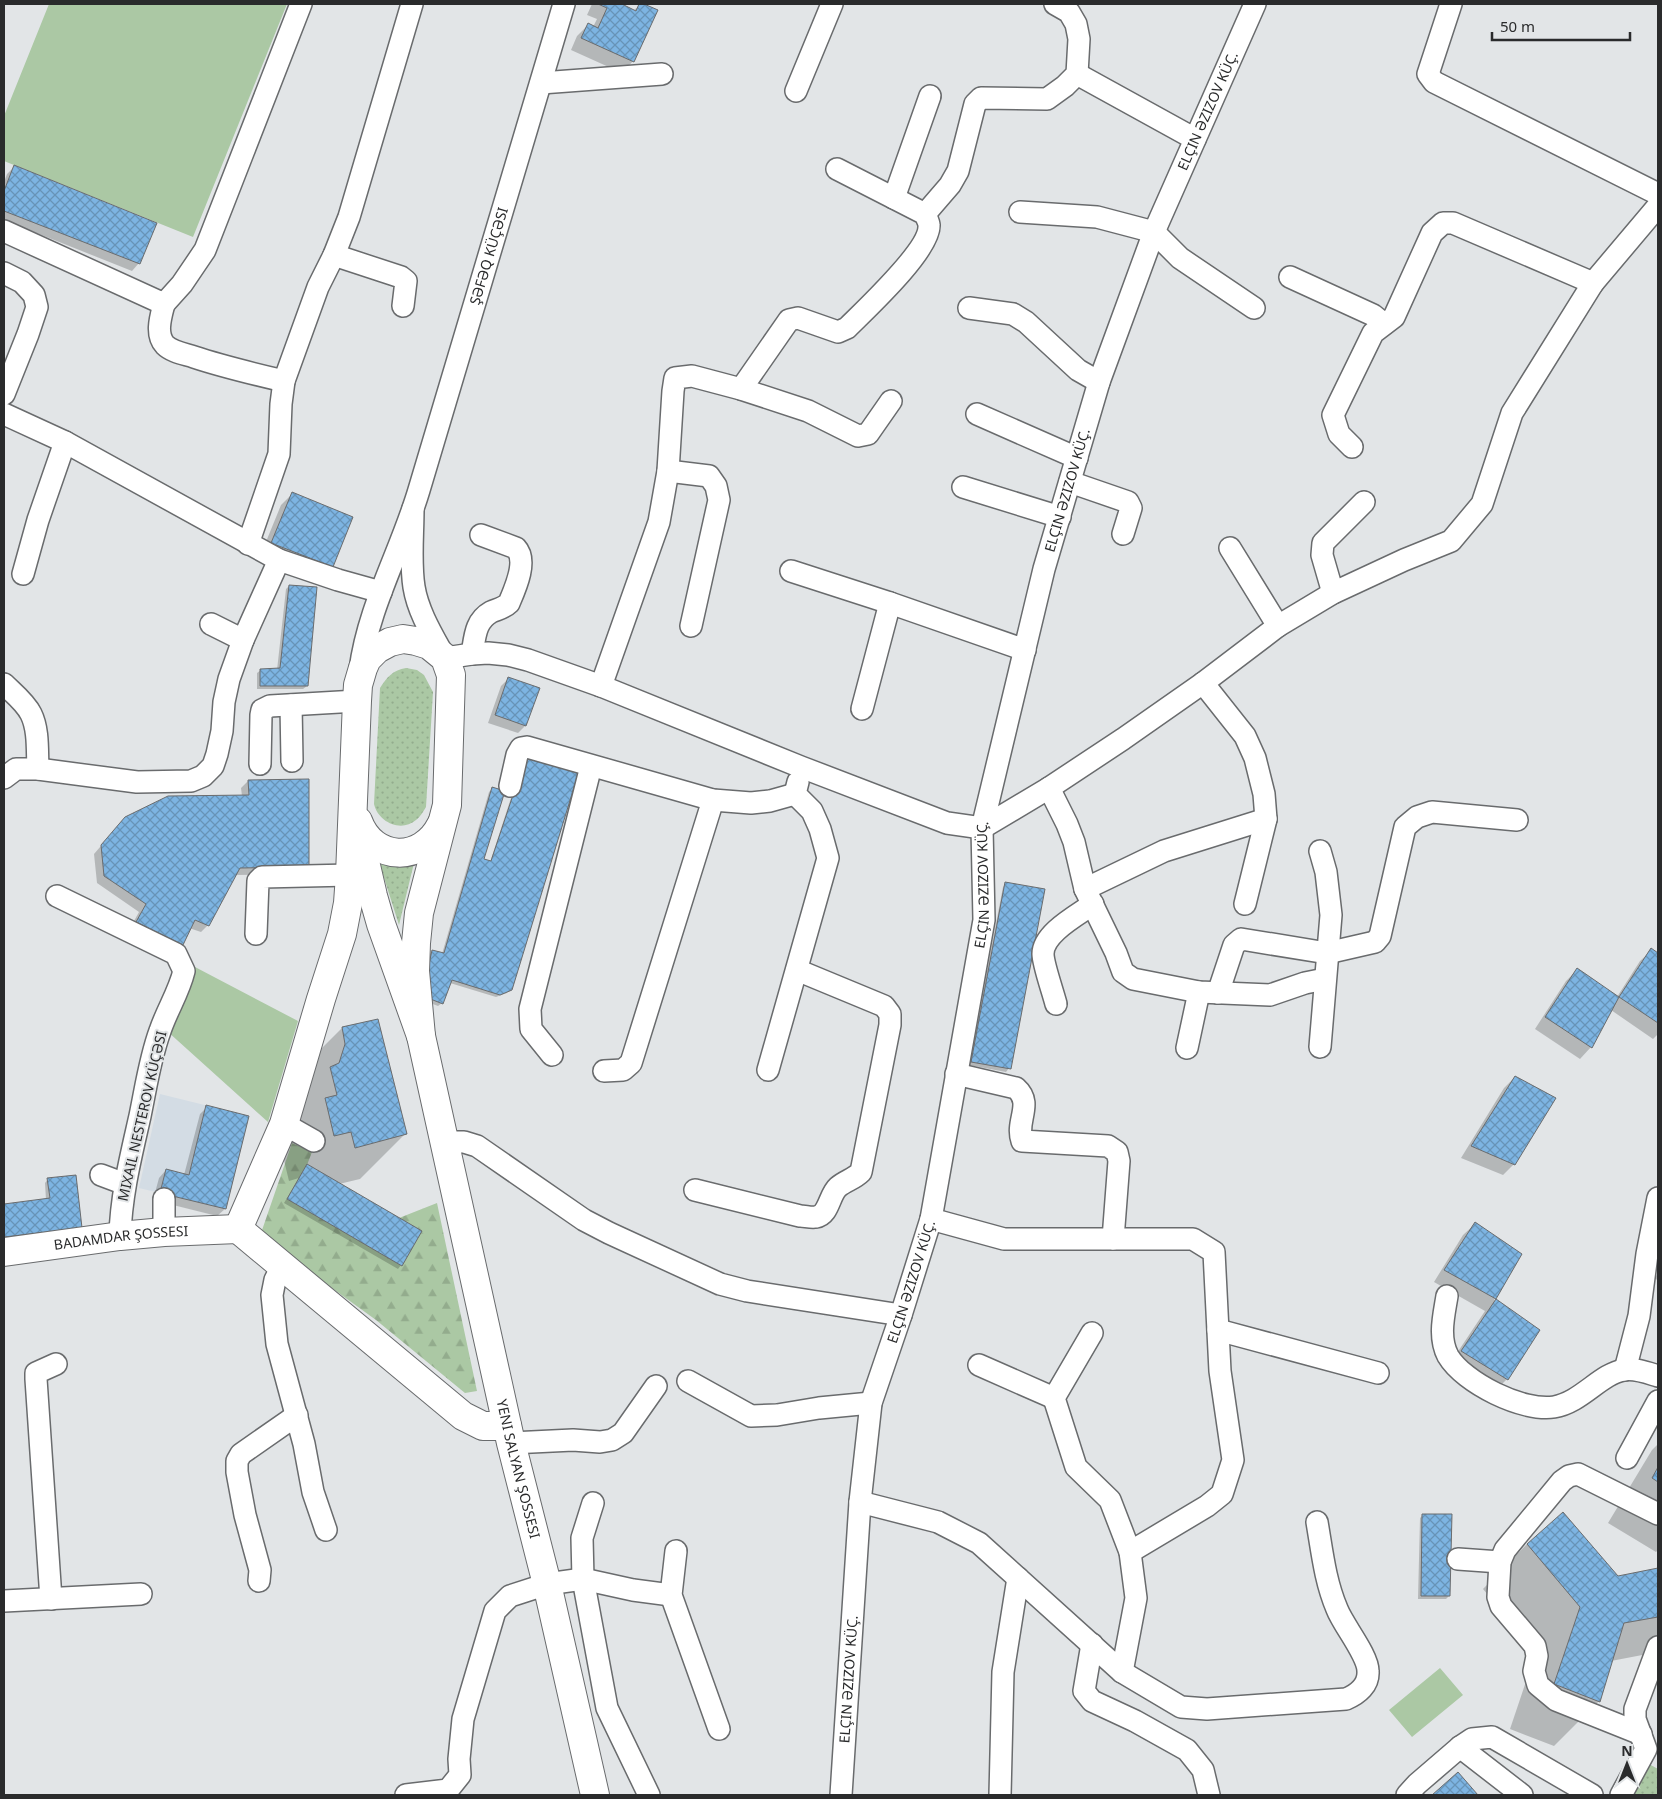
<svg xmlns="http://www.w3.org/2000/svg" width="1662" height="1799" viewBox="0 0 1662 1799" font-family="'Noto Sans',sans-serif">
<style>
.built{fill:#d3dce4}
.grass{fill:url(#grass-dots)}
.forest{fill:url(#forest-firs)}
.park{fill:#abc8a4}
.shadow{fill:#0003}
.building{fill:url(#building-cross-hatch);stroke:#6a6c6e}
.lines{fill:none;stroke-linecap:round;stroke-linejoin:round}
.minor-casing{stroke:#696b6d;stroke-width:24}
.major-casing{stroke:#696b6d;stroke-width:30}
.minor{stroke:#fff;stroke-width:21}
.major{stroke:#fff;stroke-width:28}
.labels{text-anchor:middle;stroke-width:4;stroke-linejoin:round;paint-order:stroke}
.street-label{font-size:14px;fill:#2a2b2c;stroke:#e2e5e7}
</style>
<defs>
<pattern id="grass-dots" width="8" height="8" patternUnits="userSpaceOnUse" patternTransform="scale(1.25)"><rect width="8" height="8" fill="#abc8a4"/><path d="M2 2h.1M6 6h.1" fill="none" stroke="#93ac8d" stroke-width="1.8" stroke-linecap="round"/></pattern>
<pattern id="forest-firs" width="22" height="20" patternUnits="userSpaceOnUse" patternTransform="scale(1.25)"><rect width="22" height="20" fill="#abc8a4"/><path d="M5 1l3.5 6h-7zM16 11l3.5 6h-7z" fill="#93ac8d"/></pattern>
<pattern id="building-cross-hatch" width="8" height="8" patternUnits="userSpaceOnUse" patternTransform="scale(1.25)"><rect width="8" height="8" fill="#7db4e2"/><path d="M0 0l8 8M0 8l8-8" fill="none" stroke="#6793b7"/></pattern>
</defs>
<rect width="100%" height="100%" fill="#e2e5e7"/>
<path class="built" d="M160 1094 249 1116 226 1209 139 1188Z"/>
<path class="grass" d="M406 668 417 670 424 675 433 692 426 807C423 812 420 817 416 820 401 833 378 822 374 804L380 688C387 677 393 670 406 668Z
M379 862 414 863 399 925Z
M1649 1764 1658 1769V1795H1632Z"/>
<path class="forest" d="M292 1143 312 1152 307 1165 399 1218 437 1203 477 1391 465 1393 376 1320 260 1236Z"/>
<path class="park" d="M49 4H287L193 237 4 161V116Z
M195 967 298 1021 268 1122 167 1031Z
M1440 1668 1463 1695 1412 1737 1389 1710Z"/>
<path class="shadow" d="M592 4H621L620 5 633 11 641 4 656 11 633 61 622 73 571 50 577 36 588 25 593 27 597 19 587 15Z
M14 167 139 263 132 271 4 220V182L7 174Z
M292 494 352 518 332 567 261 554 281 505Z
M289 586 307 686 303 689H257V673L261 670H277L286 589Z
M508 679 538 689 525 726 518 733 488 723 501 686Z
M523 761 510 989 507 993 496 997 450 983 442 1003 438 1006 425 1001 429 955 432 952 442 954 489 792 493 788 482 860 490 862Z
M248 781 300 874 235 875 208 925 201 932 189 928 182 944 174 951 129 930 139 912 97 883 94 854 125 818 242 796 241 788Z
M1006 883 1009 1068 1006 1072 969 1065 1003 887Z
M1652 950 1658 955V1034L1653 1039 1611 1010 1591 1047 1580 1059 1535 1029 1566 981 1577 970 1617 997 1640 961Z
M377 1021 405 1134 360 1179 339 1184 401 1265 398 1269 284 1203 299 1178 289 1181 280 1144 297 1073 342 1028Z
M1515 1077 1514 1164 1503 1175 1461 1158 1504 1088Z
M207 1107 248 1117 225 1209 217 1216 153 1200 159 1178 166 1170 184 1175 200 1114Z
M48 1179 81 1228 4 1239V1205L46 1200 45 1183Z
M1475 1224 1521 1255 1494 1300 1538 1330 1507 1379 1496 1390 1451 1362 1485 1311 1434 1282 1463 1235Z
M1658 1273V1281L1655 1278Z
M1658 1444V1550L1656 1552 1608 1523 1652 1450Z
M1423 1515 1449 1596 1446 1599H1418L1420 1518Z
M1527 1544 1617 1577 1658 1570V1652L1611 1661 1599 1701 1554 1746 1510 1729 1536 1652 1483 1589Z"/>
<path class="building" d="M598 4H622L636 11 639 4H644L658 10 634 62 581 38 588 23 598 28 607 8Z
M14 165 157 223 140 264 4 211V191Z
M292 492 353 517 333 567 271 543Z
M289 585 317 587 308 686H260V669L280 668Z
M508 677 540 688 526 726 495 715Z
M526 756 579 771 512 990 500 995 452 980 443 1004 428 998 427 974 432 950 444 953 492 787 505 791 484 859 491 861Z
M309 779V867L240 868 209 926 195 920 183 945 136 922 146 904 104 876 101 845 125 817 168 796 249 795 248 780Z
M1005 882 1045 889 1011 1069 971 1062Z
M1651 948 1658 953V1023L1619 997Z
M1577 968 1619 997 1592 1048 1545 1017Z
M378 1019 407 1134 355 1148 351 1132 334 1136 325 1098 337 1095 330 1067 339 1063 345 1044 342 1027Z
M1515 1076 1556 1098 1515 1165 1471 1146Z
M206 1105 249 1116 226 1209 160 1193 166 1169 189 1175Z
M307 1164 422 1231 402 1266 287 1199Z
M76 1175 82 1228 4 1237V1204L50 1198 47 1178Z
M1475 1222 1522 1254 1496 1299 1444 1270Z
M1496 1299 1540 1330 1508 1380 1461 1351Z
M1658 1467V1482L1652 1478Z
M1563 1512 1618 1576 1658 1568V1617L1624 1623 1600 1702 1554 1684 1580 1607 1527 1544Z
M1422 1514H1452L1450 1596H1421Z
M1458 1772 1478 1795H1432Z"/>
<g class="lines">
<defs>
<g id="minor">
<path d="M1451 4 1428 74 1434 82 1658 194"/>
<path d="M1077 74 1195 139"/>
<path d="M541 83 662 74"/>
<path d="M796 91 832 4"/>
<path d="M894 198 930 96"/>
<path d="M1020 212 1097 217 1154 232 1180 258 1254 308"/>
<path d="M925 214 950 185 958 171 975 104 981 98 1047 99 1065 86 1077 74 1079 39 1076 24 1069 12 1055 4"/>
<path d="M4 231 164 304 182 284 205 250 301 4"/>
<path d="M334 255 401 277 406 281 403 306"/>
<path d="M4 273 22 282 34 295 37 307 28 334 4 394"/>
<path d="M1290 277 1373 315 1384 324"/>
<path d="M164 304C161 316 155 334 165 345 172 352 185 354 194 357 224 367 254 374 284 381"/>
<path d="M969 308 1013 314 1026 322 1078 370 1099 382"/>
<path d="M741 389 789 320 798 318 838 332 847 328C865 310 931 249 929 225 929 222 926 217 925 214L837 169"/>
<path d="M4 414 65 442 279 560 338 580 381 592"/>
<path d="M977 414 1077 458"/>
<path d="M1352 447 1339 434 1333 415 1373 333 1394 317 1432 233 1443 223H1453L1593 283"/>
<path d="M668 471 709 476 716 486 719 500 691 626"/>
<path d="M1070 482 1128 502 1131 508 1123 534"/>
<path d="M963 487 1060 517"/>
<path d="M413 509C413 535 410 562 414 587 418 612 433 636 445 658L472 654 488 653 508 655 528 660 601 686 801 767 947 823 982 828 1049 788 1123 739 1203 683 1278 626 1333 593 1404 560 1451 541 1482 504 1512 413 1593 283 1658 206"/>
<path d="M248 544 279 454 281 404 284 381 318 287 334 255 349 217 412 4"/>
<path d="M1230 548 1278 626"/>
<path d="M791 571 890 603 1025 650"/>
<path d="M23 574 38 520 65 442"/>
<path d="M1333 593 1322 555 1323 543 1364 502"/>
<path d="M211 624 243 640"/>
<path d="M472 654C475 637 475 621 491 612 498 609 504 608 509 603 515 589 528 561 516 548L481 535"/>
<path id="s1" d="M360 670C368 607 401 551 419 490 467 328 516 166 564 4"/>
<path d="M1203 683 1245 736 1255 758 1264 794 1266 819 1245 904"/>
<path d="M4 684C13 693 25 702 31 714 39 730 37 752 38 769"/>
<path d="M601 686 659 522 668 471 673 391 675 378 692 376 741 389 808 411 858 436 868 434 891 401"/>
<path d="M291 705 292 761"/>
<path d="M862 709 890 603"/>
<path d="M260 764 261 715 262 710 270 706 357 701"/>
<path d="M4 778 16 769H38L137 782 191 781 203 776 213 766 217 754 222 731 224 702 229 679 243 640 279 560"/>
<path d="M510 786 517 755 521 748 527 747 713 800 751 803 770 801 795 794"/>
<path d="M1049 788 1067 824 1074 842 1085 889 1116 953 1123 972 1133 979 1199 992 1270 995 1305 983 1325 979"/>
<path d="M1320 851 1326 872 1331 915 1320 1047"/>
<path d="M1085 889 1164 851 1266 819"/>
<path d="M57 896 176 954 184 971C179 992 167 1010 160 1031 150 1058 146 1087 140 1116 131 1156 121 1195 120 1236"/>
<path d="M256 934 258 881 262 877 350 875"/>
<path d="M1218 993 1234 945 1241 939 1327 953 1375 942 1380 936 1405 827 1417 817 1432 812 1517 820"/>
<path d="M1056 1004C1053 992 1043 964 1043 954 1043 933 1078 915 1093 904"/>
<path d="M1187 1048 1199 992"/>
<path d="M552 1055 531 1029 530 1009 591 766"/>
<path d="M768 1070 828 858 820 829 812 811 795 794 798 782"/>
<path d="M604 1071 623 1070 631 1063 713 800"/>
<path d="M956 1074 1016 1088C1034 1104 1015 1121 1022 1141L1108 1146 1117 1152 1119 1161 1113 1239"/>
<path d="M284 1124 314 1141"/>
<path d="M445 1142H464L477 1146 584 1220 609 1233 720 1284 747 1291 901 1315"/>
<path d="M101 1175 125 1184"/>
<path d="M695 1190 800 1216C805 1216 811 1218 816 1217 829 1215 829 1195 838 1187 845 1181 854 1179 861 1172L890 1025V1014L884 1006 797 970"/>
<path d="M164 1199V1232"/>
<path d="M931 1219 1004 1239H1193L1214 1252 1220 1371 1233 1460 1222 1494 1207 1506 1130 1552"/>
<path d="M282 1266 275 1280 272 1295 277 1344 304 1444 313 1492 326 1530"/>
<path d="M1447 1296C1444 1315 1438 1337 1448 1356 1464 1383 1523 1412 1554 1407 1582 1402 1600 1374 1624 1370 1635 1368 1648 1373 1658 1376"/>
<path d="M1218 1330 1378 1373"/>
<path d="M1092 1333 1054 1398 1076 1467 1110 1500 1130 1552 1136 1598 1122 1672"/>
<path d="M979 1365 1054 1398"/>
<path d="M1625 1370 1639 1316 1647 1254 1658 1198"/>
<path d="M688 1381 751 1416 777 1415 819 1408 871 1403"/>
<path d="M511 1443 573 1440 600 1442 612 1440 623 1433 656 1386"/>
<path d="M1627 1458 1658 1401"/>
<path d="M860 1502 938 1522 979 1543 1122 1672 1181 1707 1207 1709 1346 1699C1358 1694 1369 1685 1368 1671 1368 1655 1343 1625 1337 1609 1325 1581 1322 1551 1317 1522"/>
<path d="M593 1503 582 1538 583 1579 607 1708 649 1795"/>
<path d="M676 1551 671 1595 719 1729"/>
<path d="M1458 1559 1500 1562"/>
<path d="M259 1581 260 1570 245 1515 237 1472V1461L241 1454 297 1415"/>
<path d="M51 1599 36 1379V1373L56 1364"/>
<path d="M4 1601 141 1594"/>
<path d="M1092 1644 1084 1691 1092 1701 1135 1721 1187 1750 1203 1770 1209 1795"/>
<path d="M1641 1734 1556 1700 1538 1685 1534 1671 1537 1656 1535 1646 1501 1606 1498 1597 1500 1562 1505 1550 1562 1481 1569 1476 1578 1474 1658 1514"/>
<path d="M1460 1747 1522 1795"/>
<path d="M406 1795 448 1790 460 1775 459 1759 463 1719 495 1611 510 1596 547 1584 583 1579 633 1590 671 1595"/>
<path id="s2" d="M841 1795 860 1502 871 1403 901 1315 931 1219 984 920 982 828 1044 569 1099 382 1154 232 1255 4"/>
<path d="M1000 1795 1003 1672 1018 1578"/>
<path d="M1407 1795 1417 1784 1460 1747 1472 1739 1492 1737 1592 1795"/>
<path d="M1621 1795 1646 1749 1635 1719V1709L1658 1647"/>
</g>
<g id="major">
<path d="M358 821C373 862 422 863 441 825"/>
<path id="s3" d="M361 844 373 896 381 924 421 1036 511 1443 547 1584 595 1795"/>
<path d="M238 1229 284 1124 321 999 342 934 348 903 350 875 357 701 358 685 363 668 367 659 377 649 390 642 403 639 416 641 429 645 445 658 451 675 447 805 419 913 416 943 415 971 421 1036"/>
<path d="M238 1229 463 1416 483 1426H507"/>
<path id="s4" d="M4 1252 120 1236 164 1232 238 1229"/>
</g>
</defs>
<use href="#minor" class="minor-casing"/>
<use href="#major" class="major-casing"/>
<use href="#minor" class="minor"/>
<use href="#major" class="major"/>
</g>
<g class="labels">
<g class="street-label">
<text dy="5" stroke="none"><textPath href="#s2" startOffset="1736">ELÇIN ƏZIZOV KÜÇ.</textPath></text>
<text dy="5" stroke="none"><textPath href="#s1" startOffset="434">ŞƏFƏQ KÜÇƏSI</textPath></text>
<text dy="5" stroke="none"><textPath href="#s2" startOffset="1331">ELÇIN ƏZIZOV KÜÇ.</textPath></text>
<text dy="5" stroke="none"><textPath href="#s2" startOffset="926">ELÇIN ƏZIZOV KÜÇ.</textPath></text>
<text transform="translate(142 1116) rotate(-77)" y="5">MIXAIL NESTEROV KÜÇƏSI</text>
<text dy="5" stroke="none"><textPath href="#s4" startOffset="118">BADAMDAR ŞOSSESI</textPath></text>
<text dy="5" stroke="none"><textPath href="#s2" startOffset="521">ELÇIN ƏZIZOV KÜÇ.</textPath></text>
<text dy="5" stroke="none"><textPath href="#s3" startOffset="645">YENI SALYAN ŞOSSESI</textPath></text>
<text dy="5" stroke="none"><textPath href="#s2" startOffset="116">ELÇIN ƏZIZOV KÜÇ.</textPath></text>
</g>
</g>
<rect width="1662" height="1799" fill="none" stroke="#2a2b2c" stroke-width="10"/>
<g transform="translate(1627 1764)" stroke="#e2e5e7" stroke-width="4" paint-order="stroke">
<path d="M0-4L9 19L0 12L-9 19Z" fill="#2a2b2c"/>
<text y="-8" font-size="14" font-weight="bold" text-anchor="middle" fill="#2a2b2c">N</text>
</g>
<path d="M1492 32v8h138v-8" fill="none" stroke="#2a2b2c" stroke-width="2.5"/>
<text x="1500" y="32" font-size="15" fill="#2a2b2c" stroke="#e2e5e7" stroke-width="4" paint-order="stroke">50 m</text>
</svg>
